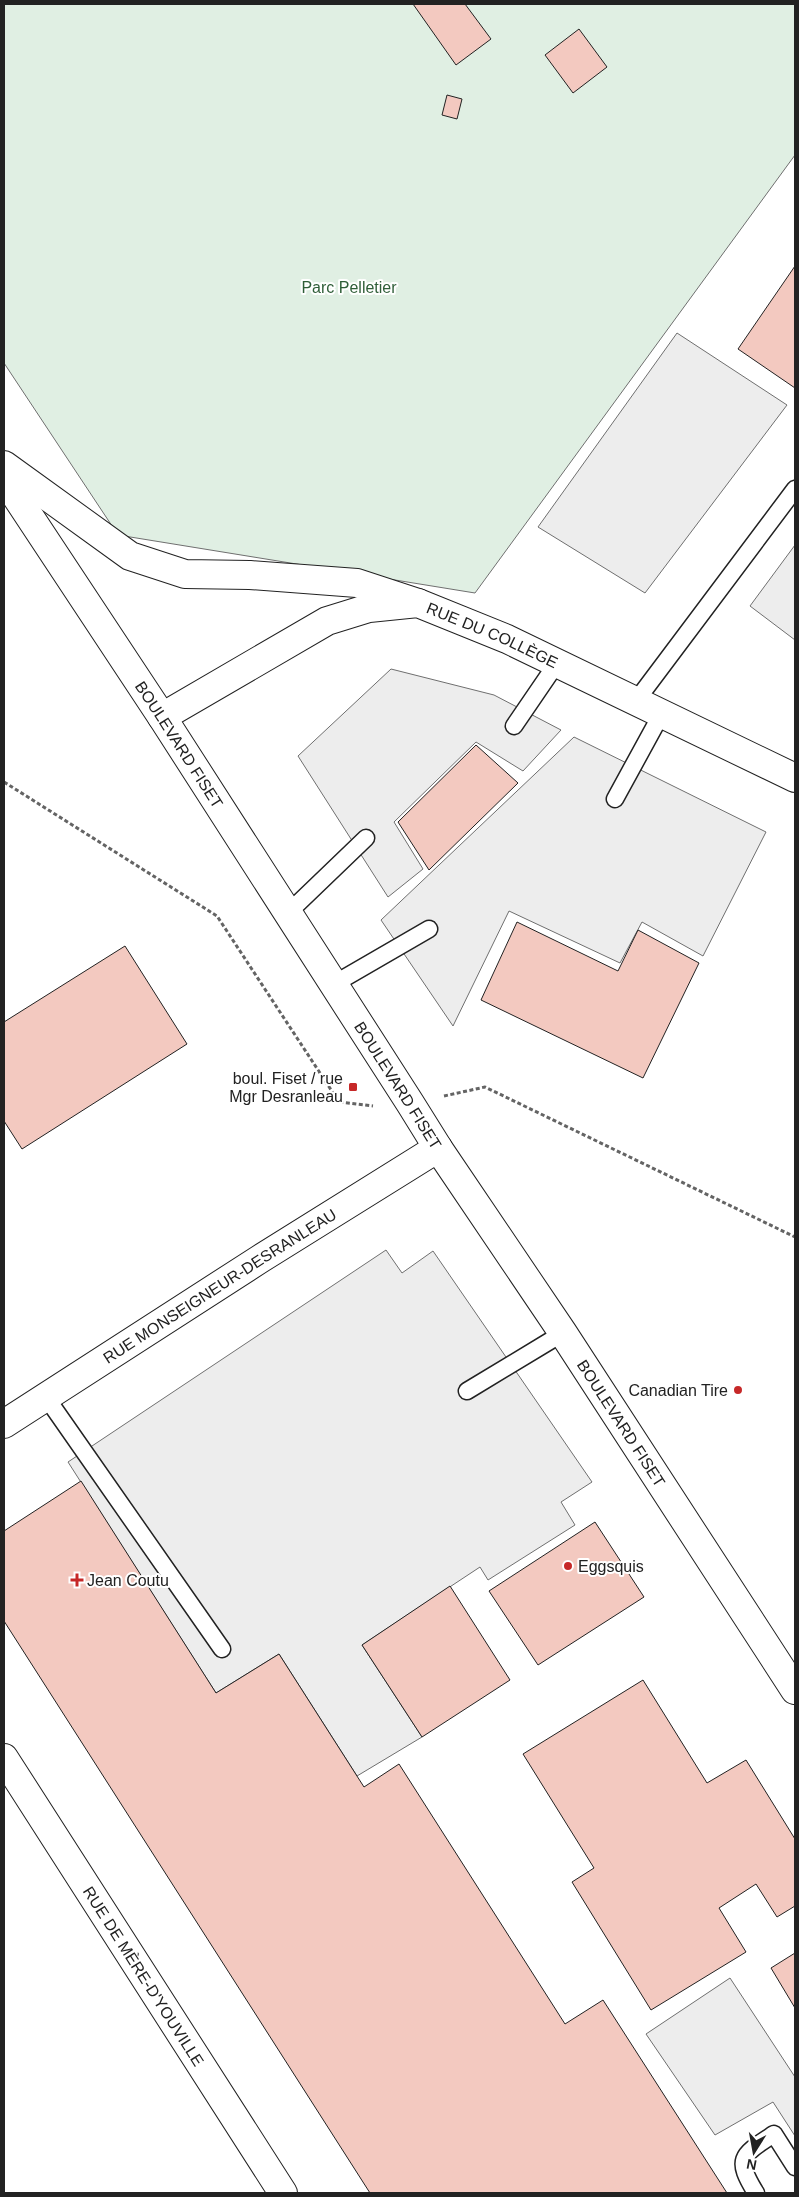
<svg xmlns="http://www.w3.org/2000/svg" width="799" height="2197" viewBox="0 0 799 2197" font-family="Helvetica,sans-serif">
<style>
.green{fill:#e0efe3;stroke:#6f6f6f}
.parking{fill:#ededed;stroke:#6f6f6f}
.building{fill:#f3c9c0;stroke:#222}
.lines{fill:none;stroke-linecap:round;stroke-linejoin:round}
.service-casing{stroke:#222;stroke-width:19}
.minor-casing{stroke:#222;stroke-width:30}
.tertiary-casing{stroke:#222;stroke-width:30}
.primary-casing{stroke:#222;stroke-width:30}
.path{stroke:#646464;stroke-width:3;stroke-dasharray:4 2.5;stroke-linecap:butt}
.service{stroke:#fff;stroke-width:16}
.minor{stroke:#fff;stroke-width:28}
.tertiary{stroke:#fff;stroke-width:28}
.primary{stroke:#fff;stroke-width:28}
.poi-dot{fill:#c62828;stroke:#fff;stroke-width:2}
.labels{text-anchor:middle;stroke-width:4;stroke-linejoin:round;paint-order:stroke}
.park-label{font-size:16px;fill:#2f5e38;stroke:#fff}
.street-label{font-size:16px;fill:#222;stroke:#fff}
.poi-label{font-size:16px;fill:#222;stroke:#fff;text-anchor:end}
</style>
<rect width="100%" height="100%" fill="#fff"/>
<path class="green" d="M4 4H795V155L475 593 118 535 4 363Z"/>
<path class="parking" d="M677 333 787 405 645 593 538 527Z
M795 545V640L750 606Z
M391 669 494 695 561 730 523 771 476 742 394 822 423 869 388 897 298 756Z
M574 737 766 832 703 956 642 922 620 963 509 911 453 1026 381 920Z
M386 1250 402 1273 433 1251 592 1482 561 1502 575 1525 488 1580 480 1567 362 1645 422 1737 357 1776 279 1654 216 1693 68 1462Z
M730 1978 795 2077V2136L773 2102 715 2135 646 2034Z"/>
<path class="building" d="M413 4H465L491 39 456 65Z
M579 29 607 67 573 93 545 55Z
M447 95 462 99 457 119 442 115Z
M795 266V388L738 349Z
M476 745 518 783 429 870 398 822Z
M517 922 618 971 638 930 699 963 643 1078 481 1000Z
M125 946 187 1044 22 1149 4 1121V1022Z
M81 1481 216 1693 279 1654 364 1787 399 1764 565 2024 603 2000 727 2193H370L4 1621V1531Z
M595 1522 644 1597 538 1665 489 1591Z
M450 1586 510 1680 422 1737 362 1645Z
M643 1680 707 1783 746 1760 795 1839V1906L777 1917 756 1884 719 1908 746 1952 651 2010 572 1882 594 1868 523 1754Z
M795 1953V2008L771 1968Z"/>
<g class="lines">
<defs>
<path id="service" d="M636 701 795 489
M514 726 557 663
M615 799 662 713
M288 913 366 838
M334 984 429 929
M467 1391 563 1333
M46 1397 222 1649
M756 2193C734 2158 742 2155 774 2134L795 2167"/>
<g id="minor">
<path id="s1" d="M4 1424 260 1259 438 1148"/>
<path id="s2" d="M4 1758 283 2193"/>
</g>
<g id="tertiary">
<path id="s3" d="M162 717 327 621 369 608 418 603 507 639 795 778"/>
</g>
<g id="primary">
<path d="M4 465 130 556 185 574 250 575 357 583 418 603"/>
<path id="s4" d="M4 478 162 717 410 1103 438 1148 563 1333 795 1690"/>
</g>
</defs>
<use href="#service" class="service-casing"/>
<use href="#minor" class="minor-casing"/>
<use href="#tertiary" class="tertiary-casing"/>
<use href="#primary" class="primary-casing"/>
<path class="path" d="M4 782 217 916 339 1102 373 1106
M444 1096 485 1087 795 1237"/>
<use href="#service" class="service"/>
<use href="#minor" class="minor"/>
<use href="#tertiary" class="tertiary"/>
<use href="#primary" class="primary"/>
</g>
<g class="poi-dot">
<rect x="348" y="1082" width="10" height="10" rx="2.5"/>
<circle cx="738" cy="1390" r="5"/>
<circle cx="568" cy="1566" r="5"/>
<path d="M74.5 1572.5h5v5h5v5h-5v5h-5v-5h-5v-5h5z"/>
</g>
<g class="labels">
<g class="park-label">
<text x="349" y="293">Parc Pelletier</text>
</g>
<g class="street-label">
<text dy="6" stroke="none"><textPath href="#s3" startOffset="365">RUE DU COLLÈGE</textPath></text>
<text dy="6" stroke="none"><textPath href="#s4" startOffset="319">BOULEVARD FISET</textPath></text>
<text dy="6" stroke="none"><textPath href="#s4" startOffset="724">BOULEVARD FISET</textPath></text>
<text dy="6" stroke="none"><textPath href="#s1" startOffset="256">RUE MONSEIGNEUR-DESRANLEAU</textPath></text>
<text dy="6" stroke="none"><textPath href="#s4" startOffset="1129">BOULEVARD FISET</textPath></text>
<text dy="6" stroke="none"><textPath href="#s2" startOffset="259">RUE DE MÈRE-D'YOUVILLE</textPath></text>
</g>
<g class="poi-label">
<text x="343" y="1084">boul. Fiset / rue<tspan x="343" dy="18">Mgr Desranleau</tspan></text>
<text x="728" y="1396">Canadian Tire</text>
<text x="578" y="1572" text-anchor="start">Eggsquis</text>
<text x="87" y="1586" text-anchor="start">Jean Coutu</text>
</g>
</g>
<rect width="799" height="2197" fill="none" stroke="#222222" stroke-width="10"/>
<g transform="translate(754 2152) rotate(191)" stroke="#ffffff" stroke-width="4" paint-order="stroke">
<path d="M0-4L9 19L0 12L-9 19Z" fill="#222222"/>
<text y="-8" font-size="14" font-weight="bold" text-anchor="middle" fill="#222222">N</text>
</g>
</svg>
